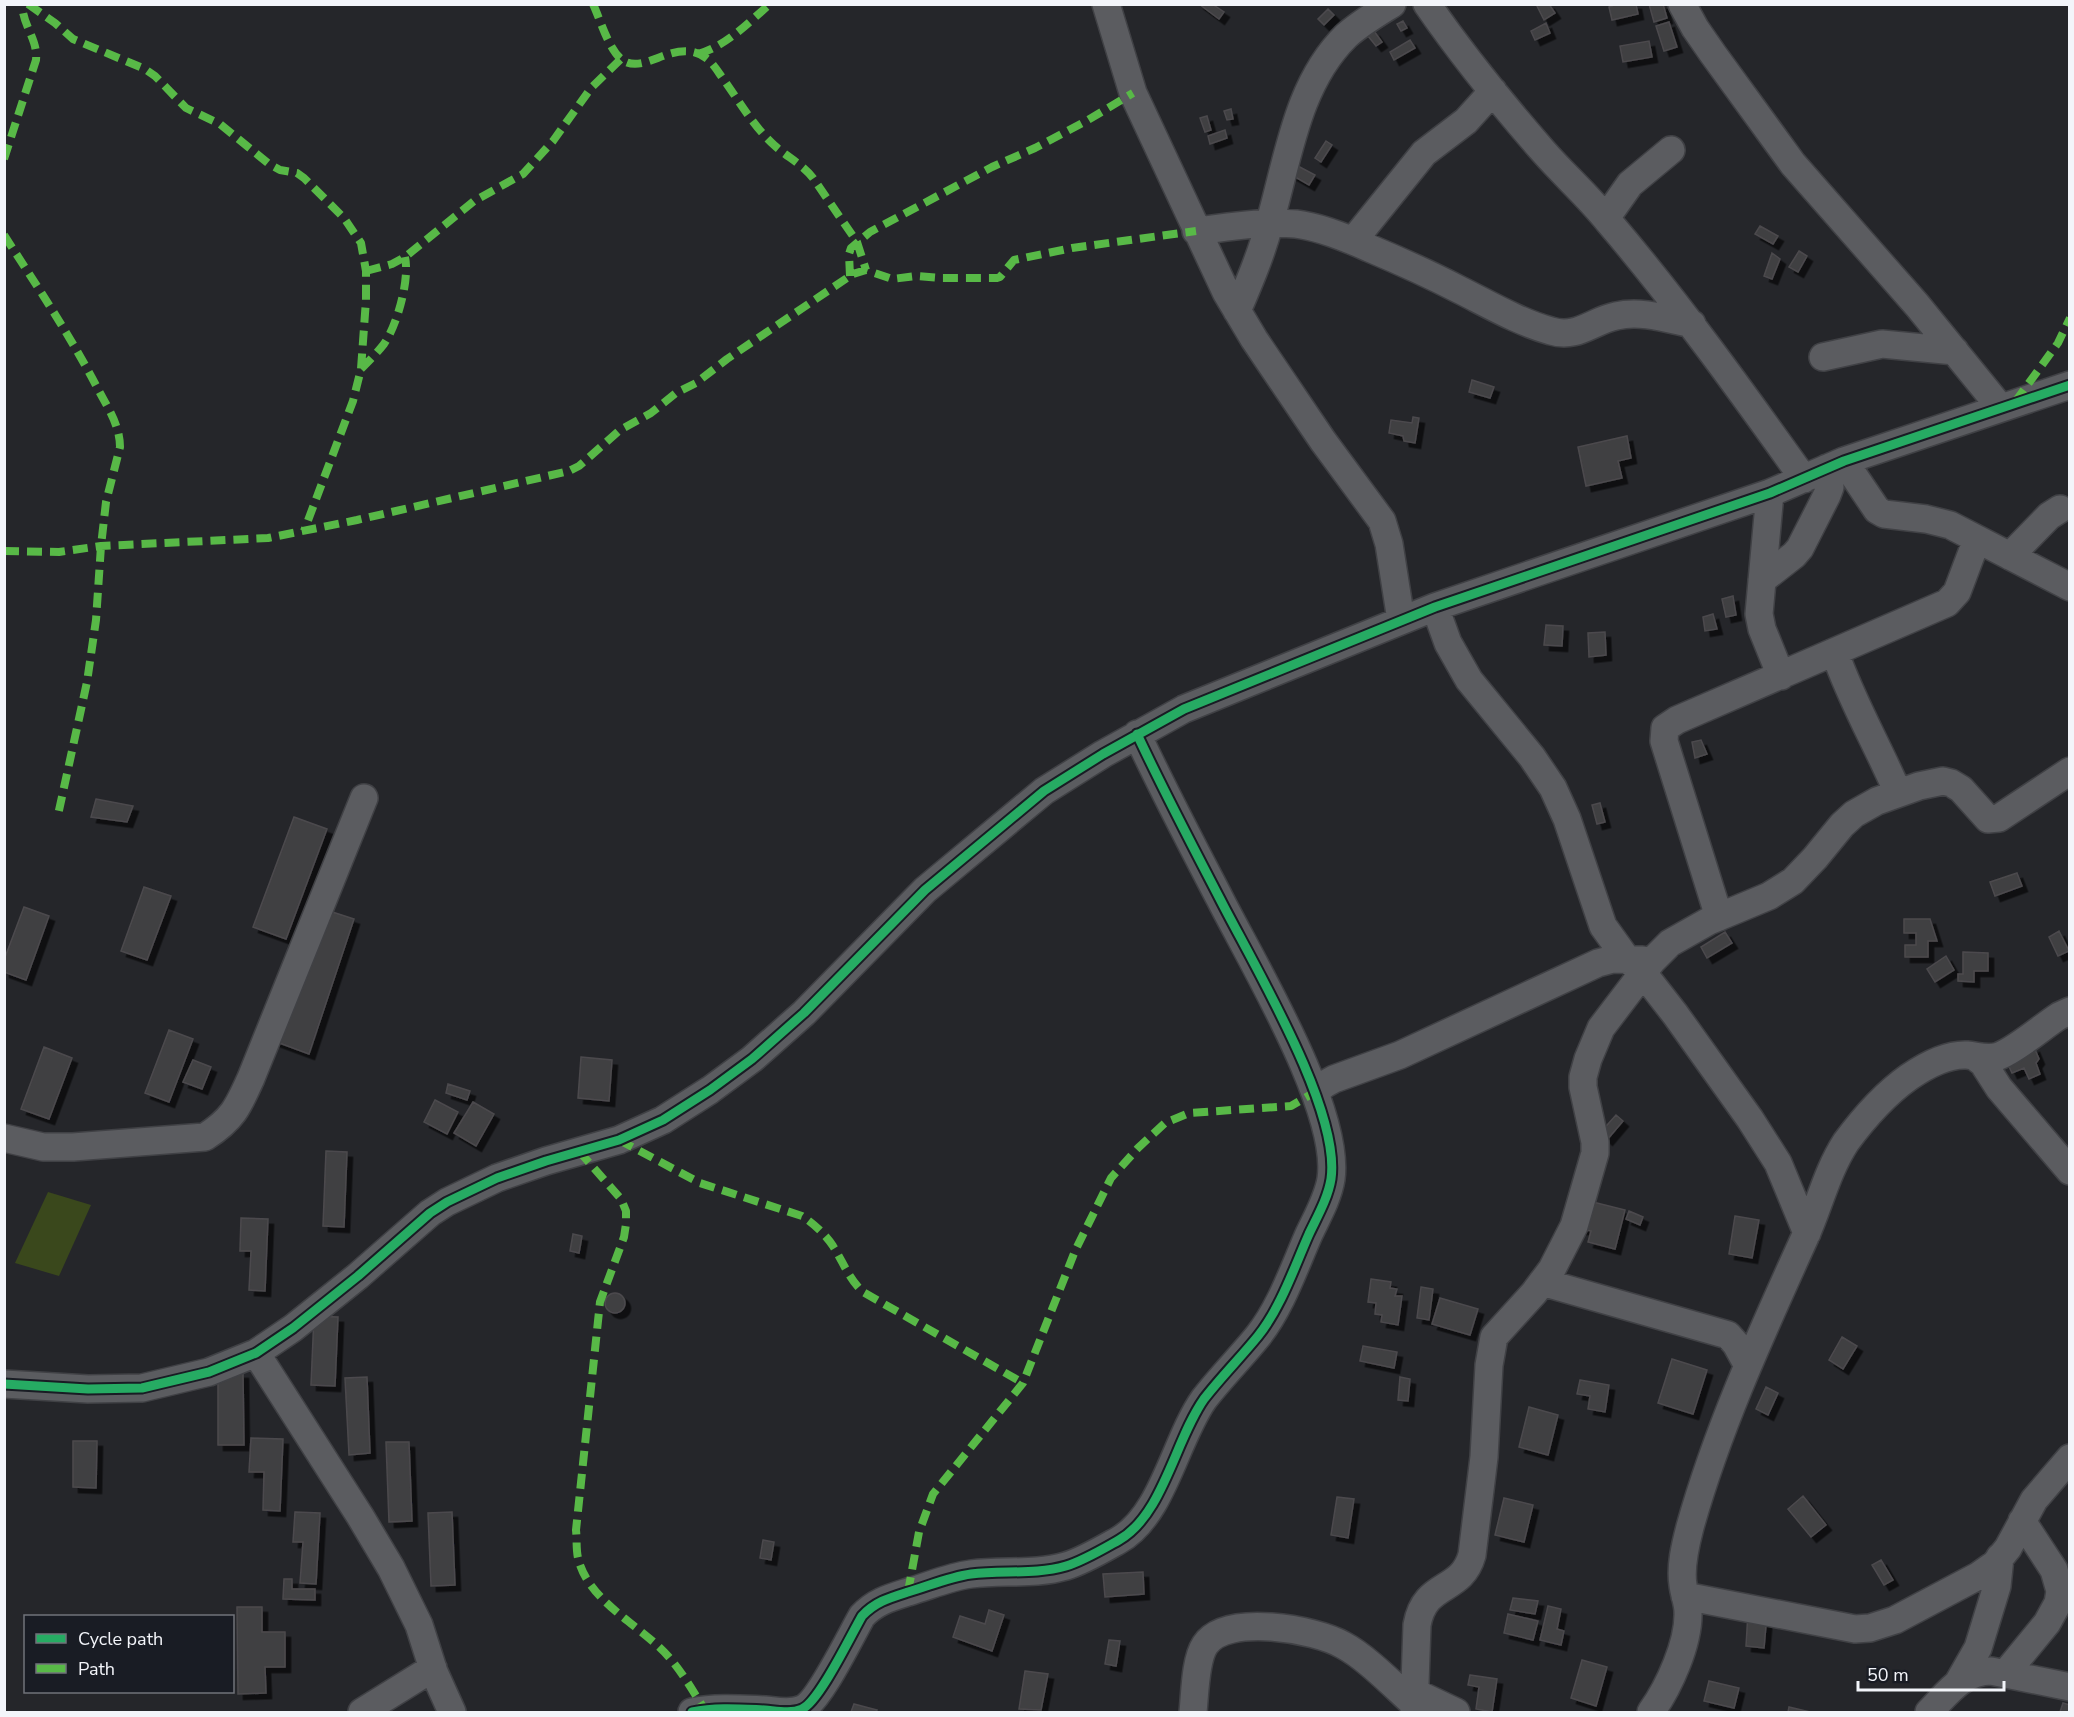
<svg xmlns="http://www.w3.org/2000/svg" width="2074" height="1717" viewBox="0 0 2074 1717" font-family="'Nunito Sans',sans-serif">
<style>
.green{fill:#3a481c}
.building{fill:#403f42;stroke:#4c4a4d;stroke-width:1.5;filter:url(#shadow)}
.lines{fill:none;stroke-linecap:round;stroke-linejoin:round}
.minor-casing{stroke:#404145;stroke-width:30}
.minor{stroke:#5b5c60;stroke-width:27}
.quiet{stroke:#58b947;stroke-width:8;stroke-dasharray:15 8;stroke-linecap:butt}
.cycleway-casing{stroke:#191c24;stroke-width:13}
.cycleway{stroke:#26ab63;stroke-width:9}
</style>
<defs>
<filter id="shadow"><feDropShadow dx="5.5" dy="5.5" stdDeviation="0" flood-color="#0009"/></filter>
</defs>
<rect width="100%" height="100%" fill="#25262a"/>
<path class="green" d="M48 1192 91 1205 59 1276 15 1263Z"/>
<path class="building" d="M1199 4H1212L1224 12 1219 19Z
M1536 4H1549L1555 13 1544 20Z
M1617 4H1636L1638 14 1612 20 1609 7Z
M1649 4H1663L1667 18 1654 22Z
M1328 9 1334 15 1324 25 1318 19Z
M1403 21 1407 28 1401 31 1397 24Z
M1669 22 1677 47 1664 51 1656 26Z
M1546 23 1550 33 1535 40 1531 31Z
M1374 31 1382 42 1376 46 1368 36Z
M1410 40 1415 48 1394 60 1390 52Z
M1649 41 1652 57 1623 62 1620 46Z
M1231 109 1233 119 1227 120 1224 111Z
M1207 116 1211 130 1205 132 1200 118Z
M1225 130 1227 138 1210 144 1208 136Z
M1326 141 1332 145 1321 162 1315 158Z
M1296 165 1315 175 1309 185 1290 174Z
M1760 226 1778 236 1773 244 1755 234Z
M1799 251 1807 256 1798 272 1789 267Z
M1772 253 1780 259 1772 279 1764 276Z
M1472 380 1494 387 1490 398 1469 392Z
M1413 417 1419 418 1415 443 1404 441 1403 436 1389 433 1391 420 1412 423Z
M1627 436 1631 458 1618 461 1622 478 1586 486 1578 447Z
M1733 596 1736 615 1726 617 1722 599Z
M1713 614 1717 629 1705 631 1703 617Z
M1546 625 1563 626 1562 646 1544 645Z
M1605 632 1606 655 1589 657 1588 633Z
M1701 740 1707 754 1695 758 1692 742Z
M96 799 133 806 127 822 91 817Z
M1600 803 1605 822 1597 824 1592 805Z
M294 817 327 829 286 939 253 927Z
M2017 873 2022 886 1995 896 1990 882Z
M144 887 171 896 147 960 121 951Z
M24 907 49 916 26 980 4 972V960Z
M320 908 354 919 309 1054 274 1041Z
M1904 919H1930L1937 941H1928V957H1905V945H1916V933H1904Z
M2059 931 2069 951 2058 956 2049 937Z
M1725 932 1732 943 1707 958 1701 947Z
M1963 952 1988 953V971H1974V982L1958 981V974H1963Z
M1946 956 1954 970 1935 982 1927 969Z
M169 1030 193 1039 169 1102 145 1093Z
M44 1047 72 1058 49 1119 21 1109Z
M2034 1047 2039 1059 2036 1063 2040 1074 2029 1079 2024 1068 2012 1073 2006 1060Z
M581 1057 612 1060 609 1101 578 1098Z
M193 1060 211 1067 202 1089 183 1082Z
M448 1084 470 1091 467 1100 446 1093Z
M435 1100 458 1112 447 1134 424 1122Z
M473 1102 494 1114 476 1146 454 1133Z
M1616 1115 1623 1121 1607 1140 1600 1133Z
M326 1151 347 1152 344 1227 323 1226Z
M1585 1200 1625 1210 1615 1249 1588 1242 1591 1231 1578 1228Z
M1629 1211 1643 1217 1640 1225 1626 1219Z
M1735 1216 1759 1220 1752 1258 1729 1254Z
M241 1218 268 1219 265 1291 249 1290 251 1251H240Z
M573 1234 582 1236 579 1253 570 1251Z
M1371 1279 1391 1282 1390 1288 1397 1289 1395 1296H1402L1398 1325 1381 1322 1382 1315 1375 1314 1376 1303 1368 1302Z
M1421 1287 1433 1289 1429 1320 1417 1318Z
M605 1303a10 10 0 1 1 20 0a10 10 0 1 1-20 0Z
M1440 1298 1478 1309 1470 1335 1432 1324Z
M314 1316 338 1317 335 1386 311 1385Z
M1842 1337 1857 1346 1843 1369 1829 1360Z
M1363 1346 1397 1352 1394 1368 1360 1361Z
M1672 1359 1707 1370 1693 1414 1658 1403Z
M218 1373H243L244 1445H218Z
M367 1377 370 1453 349 1455 345 1378Z
M1400 1377 1410 1379 1408 1401 1398 1400Z
M1580 1380 1609 1385 1605 1412 1588 1409 1590 1396 1577 1394Z
M1766 1387 1778 1393 1768 1415 1756 1409Z
M1529 1407 1558 1415 1548 1455 1519 1447Z
M251 1438 283 1439 280 1511 263 1510 264 1472H249Z
M73 1441H97L96 1488 73 1487Z
M386 1442H409L412 1521 389 1522Z
M1803 1496 1826 1525 1811 1537 1788 1509Z
M1337 1497 1354 1499 1348 1538 1331 1535Z
M1504 1498 1533 1505 1524 1542 1495 1535Z
M295 1512 320 1513 316 1584 300 1583 303 1542H293Z
M452 1512 455 1585 431 1586 428 1513Z
M763 1540 774 1542 771 1560 760 1558Z
M1881 1560 1893 1580 1884 1585 1872 1565Z
M1143 1572 1144 1594 1105 1597 1103 1574Z
M284 1579H292V1589H315V1600L283 1599Z
M1513 1598 1538 1601 1535 1614 1510 1610Z
M1548 1606 1561 1609 1557 1629 1564 1631 1561 1645 1540 1640Z
M237 1607H262V1632H285V1667H265L266 1693 238 1694Z
M989 1610 1004 1615 992 1651 953 1637 960 1616 985 1624Z
M1748 1613 1767 1614 1764 1648 1746 1646Z
M1508 1614 1538 1621 1533 1640 1504 1633Z
M1109 1640 1120 1641 1116 1666 1105 1664Z
M1582 1660 1607 1667 1596 1706 1571 1698Z
M1025 1671 1048 1674 1041 1710 1019 1709Z
M1470 1675 1497 1679 1492 1712 1476 1709 1479 1687 1468 1685Z
M1709 1681 1739 1688 1734 1708 1704 1701Z
M2063 1703 2070 1705V1712H2060Z
M854 1704 877 1710 876 1712H851Z
M1789 1707 1810 1712H1788Z"/>
<g class="lines">
<defs>
<path id="minor" d="M1106 4 1133 93 1226 292 1254 339 1323 441 1382 521 1389 544 1401 620
M1427 4C1463 56 1502 104 1543 151 1564 175 1588 196 1608 221 1678 303 1741 391 1804 479
M1682 4 1695 28 1713 54 1793 164 1917 305 2000 407
M1606 218 1630 184 1671 150
M1196 231C1229 227 1263 221 1296 224 1321 227 1347 238 1369 248 1400 261 1431 275 1460 290 1490 305 1519 322 1551 331 1577 339 1592 321 1616 316 1641 310 1668 319 1692 324
M1353 241 1424 153 1466 121 1493 91
M1237 311C1249 283 1261 255 1269 225 1288 161 1296 85 1346 36 1359 24 1376 14 1392 4
M1823 357 1882 344 1955 351
M1844 461 1877 510 1884 514 1926 519 1950 525 2070 587
M1770 493 1759 614 1762 629 1781 676
M2010 556 2049 516 2060 509
M1762 580 1794 555 1800 548 1827 495 1830 487 1827 468
M1435 607 1448 643 1469 680 1532 757 1553 788 1567 819 1603 926 1626 958 1643 973 1675 1014 1750 1119 1778 1163 1807 1233
M1835 653C1852 702 1878 746 1898 793
M1719 917 1664 741 1665 728 1677 720 1947 603 1957 592 1977 539
M1974 1056 1983 1063 1999 1088 2070 1171
M1315 1092 1325 1084 1334 1079 1400 1055 1598 963 1613 959 1642 960
M4 1138 43 1147H73L205 1137C233 1119 238 1107 251 1078L364 798
M1542 1282 1728 1335 1736 1344 1747 1364
M256 1353 360 1516 391 1568 419 1625 434 1672 452 1712
M4 1384 88 1389 142 1388 209 1372 256 1353 293 1328 358 1276 430 1213 447 1202 497 1178 546 1161 619 1140 663 1120 710 1090 752 1059 804 1013 925 890 1044 791 1103 754 1184 709 1435 607 1770 493 1844 461 2070 385
M1685 1596 1855 1629 1870 1628 1895 1620 1978 1576 1995 1564 2008 1548 2034 1500 2070 1458
M2005 1674 2047 1623 2058 1603 2060 1591 2054 1570 2022 1521
M1958 1683 1978 1648 1997 1586 2000 1557
M1416 1693 1456 1712
M362 1712 433 1668
M692 1712C716 1707 741 1709 765 1710 777 1711 791 1714 802 1709 819 1702 851 1635 862 1616 875 1602 889 1598 908 1592 929 1586 949 1577 971 1574 1003 1570 1035 1575 1066 1566 1083 1561 1103 1549 1119 1540 1163 1515 1175 1440 1204 1399 1221 1377 1241 1357 1258 1336 1281 1307 1294 1268 1309 1234 1317 1217 1328 1198 1331 1179 1341 1110 1253 964 1220 899 1192 845 1163 790 1137 734
M1193 1712C1195 1694 1195 1660 1205 1645 1226 1613 1315 1629 1343 1645 1366 1657 1394 1686 1414 1704
M1414 1712 1417 1625C1425 1580 1461 1594 1472 1555L1484 1457 1489 1365 1494 1337 1534 1293 1552 1269 1574 1226 1595 1153V1142L1583 1087V1077L1588 1059 1601 1028 1652 961 1670 943 1709 921 1769 896 1793 881 1815 858 1842 825 1854 814 1877 801 1919 786 1943 781 1951 783 1961 789 1988 819 1999 818 2070 771
M1651 1712C1669 1687 1689 1643 1688 1612 1688 1603 1684 1594 1683 1585 1680 1567 1685 1546 1690 1527 1718 1427 1762 1332 1805 1237 1819 1206 1827 1171 1846 1142 1863 1119 1885 1094 1909 1077 1925 1066 1947 1054 1967 1055 1978 1056 1988 1060 1999 1056 2017 1049 2042 1027 2059 1016L2070 1011
M1929 1712C1948 1693 1961 1672 1991 1671L2070 1687"/>
</defs>
<use href="#minor" class="minor-casing"/>
<use href="#minor" class="minor"/>
<path class="quiet" d="M28 4 55 23 73 39 145 69 155 76 186 108 220 124 269 164 280 170 297 173 304 178 344 218 361 243 366 271V300L361 369 353 401 304 531
M593 4C600 19 608 47 620 58 643 79 674 35 706 58 713 63 718 72 724 80 739 101 754 127 774 145 787 157 802 164 813 178L857 242 866 270
M698 54C726 46 748 23 770 4
M4 159 36 60C38 39 23 27 22 4
M4 235C37 286 71 337 99 391 108 408 120 426 120 447L106 502 101 546 96 620 87 682 58 815
M366 271 392 264 405 257 474 201 523 174 553 141 591 88 621 59
M850 276 849 254 851 248 870 232 992 167 1035 148 1088 120 1133 93
M361 369C369 361 377 353 384 344 397 325 410 280 405 257
M2015 402 2058 343 2070 318
M4 551 59 552 101 546 268 538 357 520 569 471 579 466 620 430 651 413 676 393 696 383 727 359 853 274 866 270 892 279 917 276 941 278H997L1000 277 1014 260 1072 248 1196 231
M619 1140 700 1183 802 1216C814 1224 825 1234 833 1246 843 1262 849 1279 863 1292L1023 1383
M579 1151 621 1199 626 1211V1224L624 1237 600 1302 576 1530C577 1539 576 1549 578 1558 587 1597 630 1620 658 1646 677 1663 691 1688 705 1710
M908 1592 919 1532 933 1494 1023 1383 1075 1251 1111 1178 1138 1148 1165 1123 1189 1113 1291 1106 1315 1092"/>
<defs>
<path id="cycleway" d="M4 1384 88 1389 142 1388 209 1372 256 1353 293 1328 358 1276 430 1213 447 1202 497 1178 546 1161 619 1140 663 1120 710 1090 752 1059 804 1013 925 890 1044 791 1103 754 1184 709 1435 607 1770 493 1844 461 2070 385
M692 1712C716 1707 741 1709 765 1710 777 1711 791 1714 802 1709 819 1702 851 1635 862 1616 875 1602 889 1598 908 1592 929 1586 949 1577 971 1574 1003 1570 1035 1575 1066 1566 1083 1561 1103 1549 1119 1540 1163 1515 1175 1440 1204 1399 1221 1377 1241 1357 1258 1336 1281 1307 1294 1268 1309 1234 1317 1217 1328 1198 1331 1179 1341 1110 1253 964 1220 899 1192 845 1163 790 1137 734"/>
</defs>
<use href="#cycleway" class="cycleway-casing"/>
<use href="#cycleway" class="cycleway"/>
</g>
<rect width="2074" height="1717" fill="none" stroke="#f3f5fa" stroke-width="12"/>
<rect x="24" y="1615" width="210" height="78" fill="#191c24" stroke="#70737a" stroke-width="1.5"/>
<rect x="36" y="1634" width="30" height="9" fill="#26ab63" stroke="#70737a" stroke-width="1.5"/>
<text x="78" y="1645" font-size="18" fill="#f3f5fa">Cycle path</text>
<rect x="36" y="1664" width="30" height="9" fill="#58b947" stroke="#70737a" stroke-width="1.5"/>
<text x="78" y="1675" font-size="18" fill="#f3f5fa">Path</text>
<path d="M1858 1681v9h146v-9" fill="none" stroke="#f3f5fa" stroke-width="3"/>
<text x="1867" y="1681" font-size="18" fill="#f3f5fa" stroke="#191c24" stroke-width="4.5" paint-order="stroke">50 m</text>
</svg>
